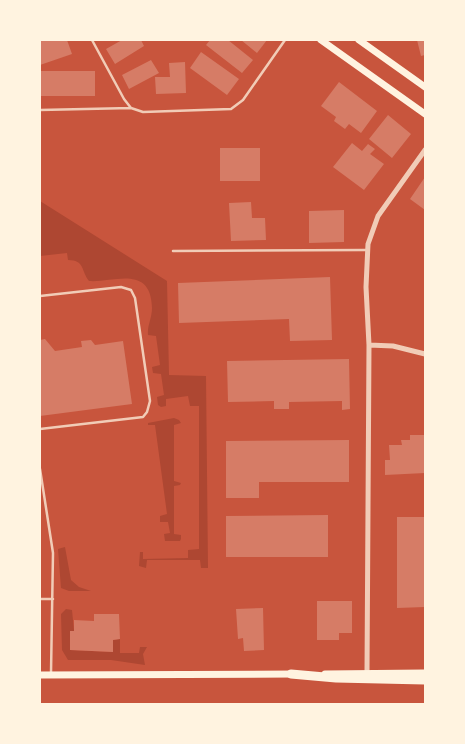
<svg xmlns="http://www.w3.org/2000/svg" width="465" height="744" viewBox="0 0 465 744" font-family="Karla,sans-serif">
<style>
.green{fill:#ae4732}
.building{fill:#d67c66}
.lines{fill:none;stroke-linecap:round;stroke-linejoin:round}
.service{stroke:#f1ccb7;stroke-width:2.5}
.minor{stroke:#f1ccb7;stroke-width:5}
.secondary{stroke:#fff3e0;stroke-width:7}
.motorway{stroke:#fff3e0;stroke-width:9}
</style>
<rect width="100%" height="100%" fill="#c8553d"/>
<path class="green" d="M40 201 167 281 169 375 206 376 208 568H201L200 560H147L146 568 139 566 140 552H143V559L188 558V550L199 549V406H190L188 396 166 399V406L161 407 158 405 157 397 164 395 161 374 153 373 152 367 160 365 156 336 148 335C147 326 152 318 152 308 151 264 113 283 89 281 81 271 85 260 68 260L67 253 40 256Z
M174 418 179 420 181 423 174 425V481L181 483 180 485 174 486V534L181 535V539L180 541H165L164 534 170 533 168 522H160V516L167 514 155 425H148V423Z
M65 547 71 580 79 587 91 591H69L61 588 58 549Z
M66 609 72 610 74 631 70 632V650L113 652V640L120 639V653H139L140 647H147L143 654 145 665 111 660H68L62 650 61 614Z"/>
<path class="building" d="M40 40H67L72 54 40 65Z
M122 40H141L144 46 115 64 106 49Z
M210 40H228L253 60 242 73 206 45Z
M241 40H267L257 53Z
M417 40H425V55L421 56Z
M201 52 239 79 227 95 190 68Z
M151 60 159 73 129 89 122 75Z
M185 62 186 93 156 94 155 77H170L169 63Z
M40 71H95V96H40Z
M339 82 377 111 361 133 349 124 345 129 334 121 336 117 321 106Z
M388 115 411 134 392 158 369 139Z
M352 143 362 151 368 144 375 149 370 154 384 164 364 190 333 167Z
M220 148H260V181H220Z
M425 177V210L410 199Z
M251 202 252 218H265L266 240 231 241 229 203Z
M344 210V242L309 243V211Z
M330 277 332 340 290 341 289 319 179 323 178 283Z
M45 339 55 351 82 347 81 341 91 340 95 345 123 341 132 404 40 416V340Z
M349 359 350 409 342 410V401L289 402V409H274V401L228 402 227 361Z
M410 435H425V473L385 475V460H390L389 445H402L401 440H410Z
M349 440V482H259V498H226V441Z
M328 515V557H226V516Z
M397 517H425V607L397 608Z
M317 601H352V633H339V640H317Z
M263 608 264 650 244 651 243 638 238 639 236 609Z
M94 614H119L120 639 113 640V652L70 650V631H74V620L94 621Z"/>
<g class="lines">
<path class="service" d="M92 40 124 99 131 108 143 112 231 109 243 100 285 40
M40 110 131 108
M173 251 366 250
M40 296 121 287 131 290 135 298 150 401 147 412 143 417 40 429
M40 469 53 553 51 673
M40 599H53"/>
<path class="minor" d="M369 345 393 346 425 354
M367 673 369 345 366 287 368 244 378 216 425 150"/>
<path class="secondary" d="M321 40 425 114
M359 40 425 87
M325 674 425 673
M40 675 295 674"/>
<path class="motorway" d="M291 674 336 678 425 680"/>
</g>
<rect width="465" height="744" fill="none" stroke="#fff3e0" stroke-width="82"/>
</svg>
